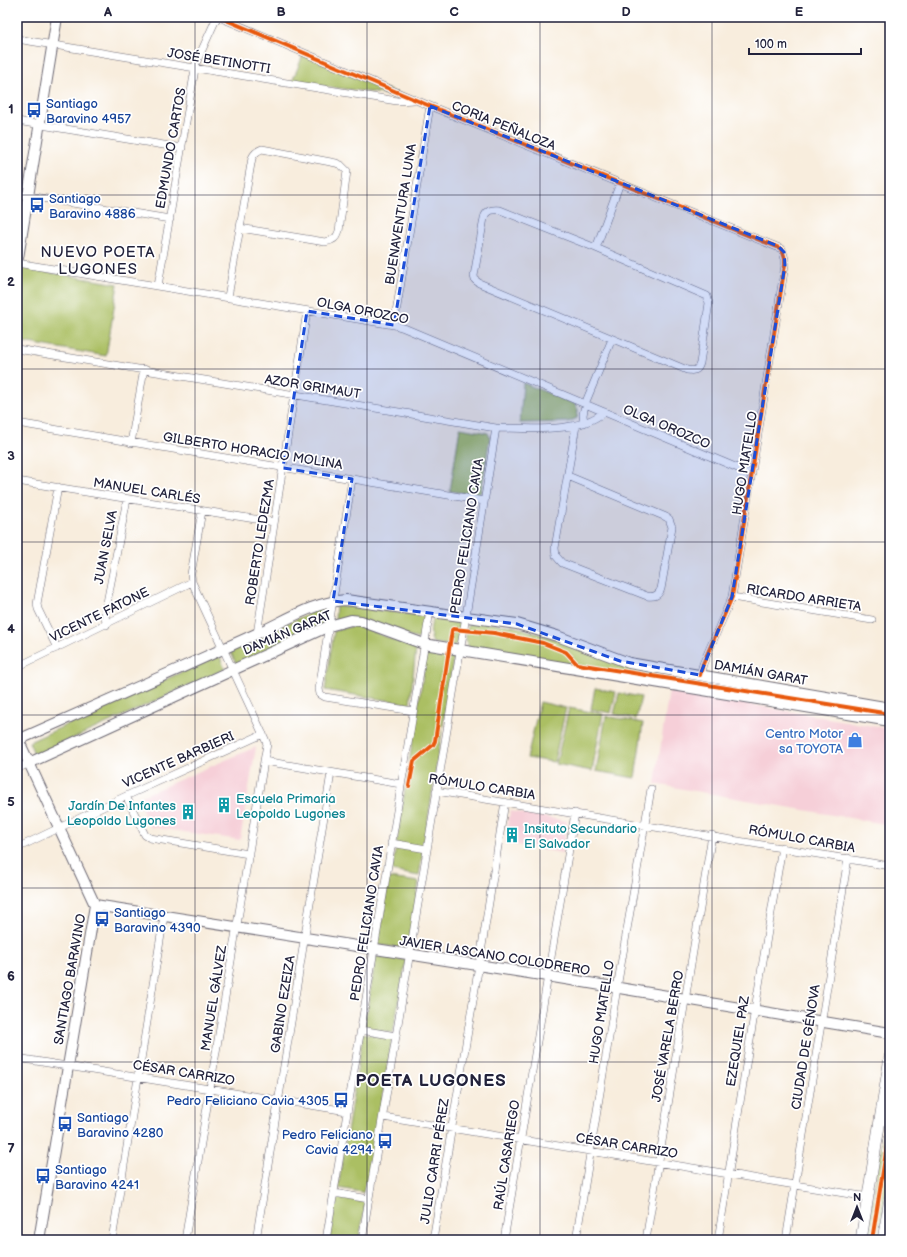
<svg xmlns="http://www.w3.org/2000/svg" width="907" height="1257" viewBox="0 0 907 1257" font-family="'Balsamiq Sans',sans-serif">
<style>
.built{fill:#f6cfd8}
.green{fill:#abbf63;stroke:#66704f}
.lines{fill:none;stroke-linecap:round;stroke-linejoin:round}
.minor-casing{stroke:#6d6974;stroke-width:8}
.secondary-casing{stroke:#6d6974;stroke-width:12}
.primary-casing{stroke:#6d6974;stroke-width:12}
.minor{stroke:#fff;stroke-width:7}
.secondary{stroke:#fff;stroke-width:10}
.primary{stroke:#fff;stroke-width:11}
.cycleway-casing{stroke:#fff;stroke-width:6}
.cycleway{stroke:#e8590c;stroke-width:4}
.marked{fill:#1d4ed8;fill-opacity:0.2;stroke:#1d4ed8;stroke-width:3;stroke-dasharray:8 5;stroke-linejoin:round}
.grid{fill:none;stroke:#22223b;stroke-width:1;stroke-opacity:0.55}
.labels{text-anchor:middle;stroke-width:3.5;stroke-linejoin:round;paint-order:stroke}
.street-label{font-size:13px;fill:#22223b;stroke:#fff}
.transit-label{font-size:13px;fill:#164399;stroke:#fff;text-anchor:start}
.shop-label{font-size:13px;fill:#366cbe;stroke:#fff;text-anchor:end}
.culture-label{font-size:13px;fill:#0d838f;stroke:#fff;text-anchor:start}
.quarter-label{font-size:15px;letter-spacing:1px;fill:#22223b;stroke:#fff}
.district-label{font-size:17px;font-weight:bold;letter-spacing:1px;fill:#22223b;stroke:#fff}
.neatline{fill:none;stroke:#22223b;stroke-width:1.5}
.grid-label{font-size:13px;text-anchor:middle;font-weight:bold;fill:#22223b}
</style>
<rect width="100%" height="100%" fill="#fff"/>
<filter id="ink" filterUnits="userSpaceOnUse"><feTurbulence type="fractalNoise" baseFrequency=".025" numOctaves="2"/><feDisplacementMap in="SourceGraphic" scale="8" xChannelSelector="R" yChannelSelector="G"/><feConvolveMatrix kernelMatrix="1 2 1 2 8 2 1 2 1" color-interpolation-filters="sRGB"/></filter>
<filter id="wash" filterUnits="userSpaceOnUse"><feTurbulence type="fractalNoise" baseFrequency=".012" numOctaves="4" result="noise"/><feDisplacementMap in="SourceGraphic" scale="16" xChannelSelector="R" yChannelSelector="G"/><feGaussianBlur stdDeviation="0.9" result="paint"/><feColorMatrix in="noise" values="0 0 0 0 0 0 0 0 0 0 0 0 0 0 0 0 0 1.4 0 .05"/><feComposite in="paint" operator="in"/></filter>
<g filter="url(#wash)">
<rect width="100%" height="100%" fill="#f8eddd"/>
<path class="built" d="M669 690 890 729V825L655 784Z
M256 747 240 840 150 827 137 798Z
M510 811 567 821 562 853 505 843Z"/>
<path class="green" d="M303 55 406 97 292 82Z
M23 268 118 284 106 356 17 341V303Z
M523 383 575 404 578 410 577 418 568 422 520 423Z
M460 428 488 433 490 437 481 492 478 495 450 491Z
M336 605 425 616 423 634 420 639 335 620Z
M325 606 328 610 325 620 321 626 236 664 230 650Z
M433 618 458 620 461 623 459 641 454 646 433 643C429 636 430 626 433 618Z
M472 621 514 626 561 641 600 656 890 712V720L469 648C464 639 465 629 472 621Z
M357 625 416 649 410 704 325 690 334 631Z
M427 650 454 655 419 876 392 871Z
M219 655 225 669 35 756 29 742Z
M595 688 616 692 611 713 591 709Z
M619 693 641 697 636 719 614 714Z
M540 702 566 708 554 762 527 758Z
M569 708 603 714 592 771 556 764Z
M606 716 643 723 635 778 596 771Z
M389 878 419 882 408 949 378 945Z
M376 956 406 960 393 1033 364 1028Z
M363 1033 392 1038 367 1193 338 1188Z
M890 1095V1166L878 1240H866Z
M336 1197 366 1202 359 1240H329Z"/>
</g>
<g filter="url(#ink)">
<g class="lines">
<defs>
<path id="minor" d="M219 17 430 106 782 249 785 259V265L732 597 703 664 700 675
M17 39 397 101 414 100
M17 121 182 148
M17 194 170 219
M596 248 500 210C492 209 486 210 484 218L474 276 475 280 479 283 687 370C694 371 698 371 700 363L709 303 707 296 596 248 620 183
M17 263 394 325 404 328 752 474
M158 286 196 63 217 17
M228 297 252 158C254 153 257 151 262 149L336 163 341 165 347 171 339 231C337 238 333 241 325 242L240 228
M394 325 430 106
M17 349 496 428C528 428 578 434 604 412
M17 423 484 501
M584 423 583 415 585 404 612 339
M131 443 144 369
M568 476 666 517 669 519 672 527 661 589C658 596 654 597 647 596L562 563 556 556 555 548 576 426
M352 479 319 689 320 694 325 697 413 711
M17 481 274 522
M202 511 191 574 192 582 265 739 267 744 264 761 401 784
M732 597 872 620
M106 625 105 613 127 499
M257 634 307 311
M57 648 38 609 37 604 58 487
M17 667 192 582
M17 769 29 763
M436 791 890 866
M126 796 145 835 150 838 249 854
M391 843 427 849
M17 848 126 796 263 734
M361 1030 396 1036
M17 1058 347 1111
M383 1117 868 1197
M334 1193 369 1199
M112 1240 164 916
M185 1240 264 761
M256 1240 331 773
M326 1240 430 611
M362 1240 466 616 496 428
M433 1240 479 965 505 802
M504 1240 575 813
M576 1240 617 988 651 789
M646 1240 712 835
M718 1240 753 1021 782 847
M786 1240 848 858"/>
<path id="secondary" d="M17 264 57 17
M17 737 95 905 39 1240
M18 740C98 705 177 670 256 634 285 621 313 602 346 600L517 624 557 636 629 663 890 708
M29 763 329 626 351 620 361 621 424 644 890 721
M95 905 541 975 890 1033"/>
<path id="primary" d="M861 1240 890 1057
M883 1240 890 1199"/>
</defs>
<use href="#minor" class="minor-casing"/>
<use href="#secondary" class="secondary-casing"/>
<use href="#primary" class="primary-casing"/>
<use href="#minor" class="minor"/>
<use href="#secondary" class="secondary"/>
<use href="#primary" class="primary"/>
<defs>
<path id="cycleway" d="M219 17 430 106 782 249 785 259V265L732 597 703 664 700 675
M409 786 414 761 433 745 435 741 452 630 453 629 494 633 543 643 566 652 577 664 890 714
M872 1240 890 1127"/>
</defs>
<use href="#cycleway" class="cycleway-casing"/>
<use href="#cycleway" class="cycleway"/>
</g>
</g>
<path class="marked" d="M430 106 778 246 784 252 785 265 732 597 700 675 620 661 517 624 333 601 352 479 283 468 307 311 394 325Z"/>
<path class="grid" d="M195 17V1240M367 17V1240M540 17V1240M712 17V1240M17 195H890M17 369H890M17 542H890M17 715H890M17 888H890M17 1062H890"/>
<defs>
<symbol id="bus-bare" viewBox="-9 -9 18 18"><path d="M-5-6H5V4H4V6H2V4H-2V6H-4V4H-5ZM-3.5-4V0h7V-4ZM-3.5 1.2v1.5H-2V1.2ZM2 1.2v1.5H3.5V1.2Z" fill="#1a4fb4" stroke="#fff" stroke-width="2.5" paint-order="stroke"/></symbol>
<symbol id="shop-bare" viewBox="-9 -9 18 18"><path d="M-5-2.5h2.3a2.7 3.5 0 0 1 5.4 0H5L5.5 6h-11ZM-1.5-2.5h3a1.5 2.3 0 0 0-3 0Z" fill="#3f7fe0" stroke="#fff" stroke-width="2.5" paint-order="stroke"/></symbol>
<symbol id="building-bare" viewBox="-9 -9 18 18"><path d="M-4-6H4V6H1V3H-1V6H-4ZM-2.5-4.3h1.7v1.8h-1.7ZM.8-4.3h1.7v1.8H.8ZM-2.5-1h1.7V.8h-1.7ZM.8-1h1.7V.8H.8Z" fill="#0f9aa8" stroke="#fff" stroke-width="2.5" paint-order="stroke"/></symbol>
</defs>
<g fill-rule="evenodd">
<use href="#bus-bare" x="23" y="99" width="22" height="22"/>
<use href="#bus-bare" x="26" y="194" width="22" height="22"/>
<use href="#shop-bare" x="844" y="729" width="22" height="22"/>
<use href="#building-bare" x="213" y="794" width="22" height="22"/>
<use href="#building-bare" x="177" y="801" width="22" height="22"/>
<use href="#building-bare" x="501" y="824" width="22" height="22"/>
<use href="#bus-bare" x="91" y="908" width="22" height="22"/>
<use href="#bus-bare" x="330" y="1089" width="22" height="22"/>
<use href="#bus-bare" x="54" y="1113" width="22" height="22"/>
<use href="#bus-bare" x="374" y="1130" width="22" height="22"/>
<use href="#bus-bare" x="32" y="1165" width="22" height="22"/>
</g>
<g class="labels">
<g class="street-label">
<text transform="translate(219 60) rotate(9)" y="5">JOSÉ BETINOTTI</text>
<text transform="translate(504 125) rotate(22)" y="5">CORIA PEÑALOZA</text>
<text transform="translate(170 148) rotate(-80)" y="5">EDMUNDO CARTOS</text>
<text transform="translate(400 214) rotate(-81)" y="5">BUENAVENTURA LUNA</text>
<text transform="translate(363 310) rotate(11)" y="5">OLGA OROZCO</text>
<text transform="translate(313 386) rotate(9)" y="5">AZOR GRIMAUT</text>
<text transform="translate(667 426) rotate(23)" y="5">OLGA OROZCO</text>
<text transform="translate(253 450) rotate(9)" y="5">GILBERTO HORACIO MOLINA</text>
<text transform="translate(744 463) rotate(-81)" y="5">HUGO MIATELLO</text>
<text transform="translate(147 490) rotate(9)" y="5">MANUEL CARLÉS</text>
<text transform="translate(466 536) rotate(-81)" y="5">PEDRO FELICIANO CAVIA</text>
<text transform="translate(259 542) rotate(-81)" y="5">ROBERTO LEDEZMA</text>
<text transform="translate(105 547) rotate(-79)" y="5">JUAN SELVA</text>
<text transform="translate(804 597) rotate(9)" y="5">RICARDO ARRIETA</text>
<text transform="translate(99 614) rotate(-26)" y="5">VICENTE FATONE</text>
<text transform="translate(287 632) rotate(-23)" y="5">DAMIÁN GARAT</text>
<text transform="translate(761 672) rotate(10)" y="5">DAMIÁN GARAT</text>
<text transform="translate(178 759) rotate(-24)" y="5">VICENTE BARBIERI</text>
<text transform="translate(482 786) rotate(9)" y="5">RÓMULO CARBIA</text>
<text transform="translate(802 838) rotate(10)" y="5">RÓMULO CARBIA</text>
<text transform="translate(366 923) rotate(-81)" y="5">PEDRO FELICIANO CAVIA</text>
<text transform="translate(495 955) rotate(9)" y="5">JAVIER LASCANO COLODRERO</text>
<text transform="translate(69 979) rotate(-80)" y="5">SANTIAGO BARAVINO</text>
<text transform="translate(213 998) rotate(-81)" y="5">MANUEL GÁLVEZ</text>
<text transform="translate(282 1004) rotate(-81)" y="5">GABINO EZEIZA</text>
<text transform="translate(601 1012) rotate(-81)" y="5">HUGO MIATELLO</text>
<text transform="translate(667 1036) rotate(-80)" y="5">JOSÉ VARELA BERRO</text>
<text transform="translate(737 1041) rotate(-81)" y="5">EZEQUIEL PAZ</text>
<text transform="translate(805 1047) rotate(-81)" y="5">CIUDAD DE GÉNOVA</text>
<text transform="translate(184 1072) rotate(9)" y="5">CÉSAR CARRIZO</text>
<text transform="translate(627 1145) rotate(9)" y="5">CÉSAR CARRIZO</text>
<text transform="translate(506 1155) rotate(-81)" y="5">RAÚL CASARIEGO</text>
<text transform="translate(434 1161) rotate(-81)" y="5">JULIO CARRI PÉREZ</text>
</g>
<g class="transit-label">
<text x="46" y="108">Santiago<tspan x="46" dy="15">Baravino 4957</tspan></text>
<text x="49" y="203">Santiago<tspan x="49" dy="15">Baravino 4886</tspan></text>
<text x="114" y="917">Santiago<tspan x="114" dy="15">Baravino 4390</tspan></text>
<text x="329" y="1105" text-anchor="end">Pedro Feliciano Cavia 4305</text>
<text x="77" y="1122">Santiago<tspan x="77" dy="15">Baravino 4280</tspan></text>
<text x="373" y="1139" text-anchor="end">Pedro Feliciano<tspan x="373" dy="15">Cavia 4294</tspan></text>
<text x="55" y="1174">Santiago<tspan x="55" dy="15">Baravino 4241</tspan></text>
</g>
<g class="shop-label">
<text x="843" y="738">Centro Motor<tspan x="843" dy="15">sa TOYOTA</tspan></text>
</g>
<g class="culture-label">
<text x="236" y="803">Escuela Primaria<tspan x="236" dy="15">Leopoldo Lugones</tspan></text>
<text x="176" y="810" text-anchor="end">Jardín De Infantes<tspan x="176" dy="15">Leopoldo Lugones</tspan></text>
<text x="524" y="833">Insituto Secundario<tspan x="524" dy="15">El Salvador</tspan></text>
</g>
<g class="quarter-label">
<text x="98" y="257">NUEVO POETA<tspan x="98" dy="17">LUGONES</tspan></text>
</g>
<g class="district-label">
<text x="431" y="1086">POETA LUGONES</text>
</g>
</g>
<rect width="907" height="1257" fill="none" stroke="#fff" stroke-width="44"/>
<g transform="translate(857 1207)" stroke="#ffffff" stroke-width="3" paint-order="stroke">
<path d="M0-3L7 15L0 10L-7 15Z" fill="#22223b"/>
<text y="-6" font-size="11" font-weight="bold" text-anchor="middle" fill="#22223b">N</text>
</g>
<path d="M749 48v6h112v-6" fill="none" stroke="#22223b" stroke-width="2"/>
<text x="755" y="48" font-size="12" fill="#22223b" stroke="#ffffff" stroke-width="3" paint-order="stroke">100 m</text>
<rect x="22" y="22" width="863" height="1213" class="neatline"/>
<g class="grid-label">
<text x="108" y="16">A</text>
<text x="281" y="16">B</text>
<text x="454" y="16">C</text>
<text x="626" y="16">D</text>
<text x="799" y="16">E</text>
<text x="11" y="113">1</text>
<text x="11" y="286">2</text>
<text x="11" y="460">3</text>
<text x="11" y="633">4</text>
<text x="11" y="806">5</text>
<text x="11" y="980">6</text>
<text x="11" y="1153">7</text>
</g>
</svg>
